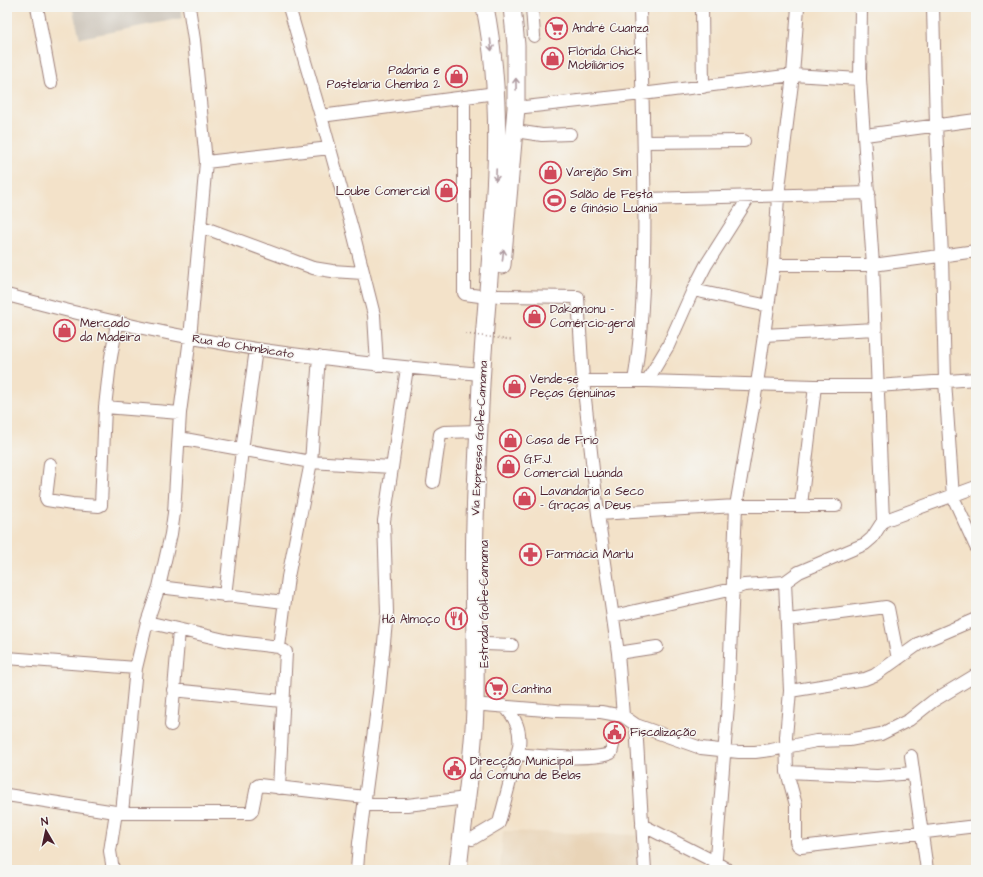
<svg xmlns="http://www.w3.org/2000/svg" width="983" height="877" viewBox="0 0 983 877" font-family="'Architects Daughter',sans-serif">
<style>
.built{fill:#e9d4b7}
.industrial{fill:#cbc3b8}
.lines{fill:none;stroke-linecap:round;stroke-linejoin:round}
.minor-casing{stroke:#9e807a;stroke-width:14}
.highway-casing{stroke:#9e807a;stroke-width:19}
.minor{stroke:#fff;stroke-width:12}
.highway{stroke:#fff;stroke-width:17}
.path-bridge{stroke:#9e807a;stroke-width:1.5;stroke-dasharray:1 3;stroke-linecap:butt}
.oneway{stroke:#ae9aa0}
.labels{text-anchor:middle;stroke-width:3;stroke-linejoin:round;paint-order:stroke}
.poi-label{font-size:12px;fill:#4a1f2b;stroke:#f6f6f2;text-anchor:start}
.street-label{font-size:12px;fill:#4a1f2b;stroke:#f6f6f2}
</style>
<rect width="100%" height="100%" fill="#f6f6f2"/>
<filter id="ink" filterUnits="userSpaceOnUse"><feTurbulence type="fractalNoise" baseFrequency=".025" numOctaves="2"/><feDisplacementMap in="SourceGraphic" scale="8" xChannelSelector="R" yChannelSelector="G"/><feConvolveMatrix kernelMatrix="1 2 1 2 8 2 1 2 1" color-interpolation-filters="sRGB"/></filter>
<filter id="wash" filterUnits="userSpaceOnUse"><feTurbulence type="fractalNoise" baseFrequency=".012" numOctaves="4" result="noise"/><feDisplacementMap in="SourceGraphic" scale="16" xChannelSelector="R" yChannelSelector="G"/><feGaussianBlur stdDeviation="0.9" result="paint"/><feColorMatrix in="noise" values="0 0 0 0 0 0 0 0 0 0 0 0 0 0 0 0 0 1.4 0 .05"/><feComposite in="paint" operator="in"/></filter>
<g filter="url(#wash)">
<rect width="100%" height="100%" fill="#f3e2c9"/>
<path class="built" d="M503 831 640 835 642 870H500Z"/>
<path class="industrial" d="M72 7H180L183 18 80 38Z"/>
</g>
<g filter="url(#ink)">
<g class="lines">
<defs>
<path id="minor" d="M37 7 51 83
M289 7 321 116 353 232 374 315 377 365
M532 7 534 36
M702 7 703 87
M861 7 860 79 873 265 883 521
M933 7 936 125 942 256 945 381 953 497 976 547
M464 97V293L465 294 487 297
M516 108 642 94 793 75 860 79
M321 116 496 93
M515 131 542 135 570 134
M865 135 976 120
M644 142 744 141
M206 162 330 148
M646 199 869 193
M200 226 313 268 332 271 363 273
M774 265H873L976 251
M693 290 768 306
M7 295C89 317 172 336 256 349 331 360 406 368 482 374
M498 296 578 297 583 381 598 514 618 653 623 716
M764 335 875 329
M583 381H647L815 386H877L976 379
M634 381C641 341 643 299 644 258 646 174 642 91 640 7
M647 381 668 346 693 290 706 265 749 197
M105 407 180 413
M179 438 311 462 391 467
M50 464 46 498 47 500 72 504 99 506 101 505 105 407 110 363 117 323
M433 482 440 434 444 432 479 431
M801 505 815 386
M598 514 736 506H836
M785 582 790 691 786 737 787 772 796 805V841L798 845 801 847 976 826
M159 587 284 602
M225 596 242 450 256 349
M613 616 733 589 744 585 785 582 799 572 865 544 872 538 883 521 976 487
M788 620 886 607 888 608 898 659
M147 622 229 641 279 647 286 652 279 788
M485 644 512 645
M279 647 288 577 311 462 319 357
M618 653 657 647
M7 658 136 668 147 622 159 587 171 534 174 513 180 413 190 338 206 162 194 40 189 7
M173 690 282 701
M790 691 865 679 875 675 920 643 976 619
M484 705 557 711 601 712 623 716 636 725 701 748 739 752H755L771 750 816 741 849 740 881 734 909 720 933 701 976 675
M171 725 179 630
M636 725 645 870
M517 754C537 756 595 761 611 753L613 745
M911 756 927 870
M787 772 877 776 913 773
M7 795 122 813H250L252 811 257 786 259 785 365 797
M364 805H407L467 798
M122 813 136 668
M642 825 715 862 728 870
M472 839 499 823 519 747C521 730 516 718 504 706
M113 870 110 851 116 812
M357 870 359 843 379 693 387 612 384 521 407 368
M715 870 728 705 736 506 757 384 774 265 778 196 793 75 798 7"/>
<path id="highway" d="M502 265 516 108V45L512 7
M458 870C463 815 474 761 475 706 476 645 473 584 475 523 476 477 479 430 481 384 488 257 510 133 485 7"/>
</defs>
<use href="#minor" class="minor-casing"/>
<use href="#highway" class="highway-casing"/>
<use href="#minor" class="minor"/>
<use href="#highway" class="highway"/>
<path class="path-bridge" d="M466 334 512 340"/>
</g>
<defs><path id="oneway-shaft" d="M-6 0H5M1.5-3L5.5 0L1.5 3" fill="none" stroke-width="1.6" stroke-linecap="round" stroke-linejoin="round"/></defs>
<g class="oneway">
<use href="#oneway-shaft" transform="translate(491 45) rotate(84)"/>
<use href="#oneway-shaft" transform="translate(516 84) rotate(-91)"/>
<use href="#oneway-shaft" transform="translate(496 175) rotate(92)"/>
<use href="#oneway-shaft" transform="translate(503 255) rotate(-84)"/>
</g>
</g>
<defs>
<symbol id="supermarket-ring" viewBox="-11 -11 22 22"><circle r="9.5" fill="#f6f6f2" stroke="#d1495b" stroke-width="1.5"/><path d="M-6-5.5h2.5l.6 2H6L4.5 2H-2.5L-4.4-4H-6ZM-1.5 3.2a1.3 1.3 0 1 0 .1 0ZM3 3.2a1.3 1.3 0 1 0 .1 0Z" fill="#d1495b"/></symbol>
<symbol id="shop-ring" viewBox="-11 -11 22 22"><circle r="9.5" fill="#f6f6f2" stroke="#d1495b" stroke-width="1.5"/><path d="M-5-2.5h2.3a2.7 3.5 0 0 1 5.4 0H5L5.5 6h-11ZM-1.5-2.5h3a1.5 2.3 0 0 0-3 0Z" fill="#d1495b"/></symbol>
<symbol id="stadium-ring" viewBox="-11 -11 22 22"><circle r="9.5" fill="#f6f6f2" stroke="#d1495b" stroke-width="1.5"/><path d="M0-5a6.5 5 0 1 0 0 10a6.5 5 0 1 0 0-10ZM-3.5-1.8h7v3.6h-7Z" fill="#d1495b"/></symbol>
<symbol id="pharmacy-ring" viewBox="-11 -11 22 22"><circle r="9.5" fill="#f6f6f2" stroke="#d1495b" stroke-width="1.5"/><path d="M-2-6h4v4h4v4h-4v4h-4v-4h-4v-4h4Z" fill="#d1495b"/></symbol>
<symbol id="restaurant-ring" viewBox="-11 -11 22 22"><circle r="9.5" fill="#f6f6f2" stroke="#d1495b" stroke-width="1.5"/><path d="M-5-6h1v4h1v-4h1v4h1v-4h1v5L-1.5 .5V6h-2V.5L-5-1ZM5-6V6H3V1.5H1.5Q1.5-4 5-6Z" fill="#d1495b"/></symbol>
<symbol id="civic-ring" viewBox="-11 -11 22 22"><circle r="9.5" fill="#f6f6f2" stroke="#d1495b" stroke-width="1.5"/><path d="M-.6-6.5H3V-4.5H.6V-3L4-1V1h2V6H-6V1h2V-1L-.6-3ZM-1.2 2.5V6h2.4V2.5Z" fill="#d1495b"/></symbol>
</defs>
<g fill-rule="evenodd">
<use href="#supermarket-ring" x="544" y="16" width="25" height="25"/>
<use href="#shop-ring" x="540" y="46" width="25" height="25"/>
<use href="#shop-ring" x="444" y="64" width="25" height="25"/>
<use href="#shop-ring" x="538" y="160" width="25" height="25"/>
<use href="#shop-ring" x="434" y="178" width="25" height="25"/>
<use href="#stadium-ring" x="542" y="188" width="25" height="25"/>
<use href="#shop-ring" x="522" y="304" width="25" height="25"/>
<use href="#shop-ring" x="52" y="318" width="25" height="25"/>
<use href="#shop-ring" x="502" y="374" width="25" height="25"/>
<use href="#shop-ring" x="498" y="428" width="25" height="25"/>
<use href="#shop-ring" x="496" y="454" width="25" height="25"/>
<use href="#shop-ring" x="512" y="486" width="25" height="25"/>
<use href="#pharmacy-ring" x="518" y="542" width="25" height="25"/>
<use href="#restaurant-ring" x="444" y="606" width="25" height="25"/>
<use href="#supermarket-ring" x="484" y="676" width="25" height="25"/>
<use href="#civic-ring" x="602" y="720" width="25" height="25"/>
<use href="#civic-ring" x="442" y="756" width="25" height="25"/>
</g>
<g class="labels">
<g class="poi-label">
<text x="572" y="32">André Cuanza</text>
<text x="568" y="55">Flórida Chick<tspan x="568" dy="14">Mobiliários</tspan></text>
<text x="440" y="74" text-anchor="end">Padaria e<tspan x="440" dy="14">Pastelaria Chemba 2</tspan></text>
<text x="566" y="176">Varejão Sim</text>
<text x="430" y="195" text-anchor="end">Loube Comercial</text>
<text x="570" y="198">Salão de Festa<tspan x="570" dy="14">e Ginásio Luania</tspan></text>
<text x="550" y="313">Dakamonu -<tspan x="550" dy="14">Comércio-geral</tspan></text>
<text x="80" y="327">Mercado<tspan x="80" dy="14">da Madeira</tspan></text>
<text x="530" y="383">Vende-se<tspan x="530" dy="14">Peças Genuínas</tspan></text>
<text x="526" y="444">Casa de Frio</text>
<text x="524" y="463">G.F.J.<tspan x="524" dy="14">Comercial Luanda</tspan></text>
<text x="540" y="495">Lavandaria a Seco<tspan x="540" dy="14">- Graças a Deus</tspan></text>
<text x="546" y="558">Farmácia Marlu</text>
<text x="440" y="623" text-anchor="end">Há Almoço</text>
<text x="512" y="693">Cantina</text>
<text x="630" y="736">Fiscalização</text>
<text x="470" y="765">Direcção Municipal<tspan x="470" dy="14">da Comuna de Belas</tspan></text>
</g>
<g class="street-label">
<text transform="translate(243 346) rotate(9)" y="4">Rua do Chimbicato</text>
<text transform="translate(479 438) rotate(-87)" y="4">Via Expressa Golfe-Camama</text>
<text transform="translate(484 604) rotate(-90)" y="4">Estrada Golfe-Camama</text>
</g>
</g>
<rect width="983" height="877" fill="none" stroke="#f6f6f2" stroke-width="24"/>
<g transform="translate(46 831) rotate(351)" stroke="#f6f6f2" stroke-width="3" paint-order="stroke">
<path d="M0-3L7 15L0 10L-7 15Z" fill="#4a1f2b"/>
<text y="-6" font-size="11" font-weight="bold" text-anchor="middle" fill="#4a1f2b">N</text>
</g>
</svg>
